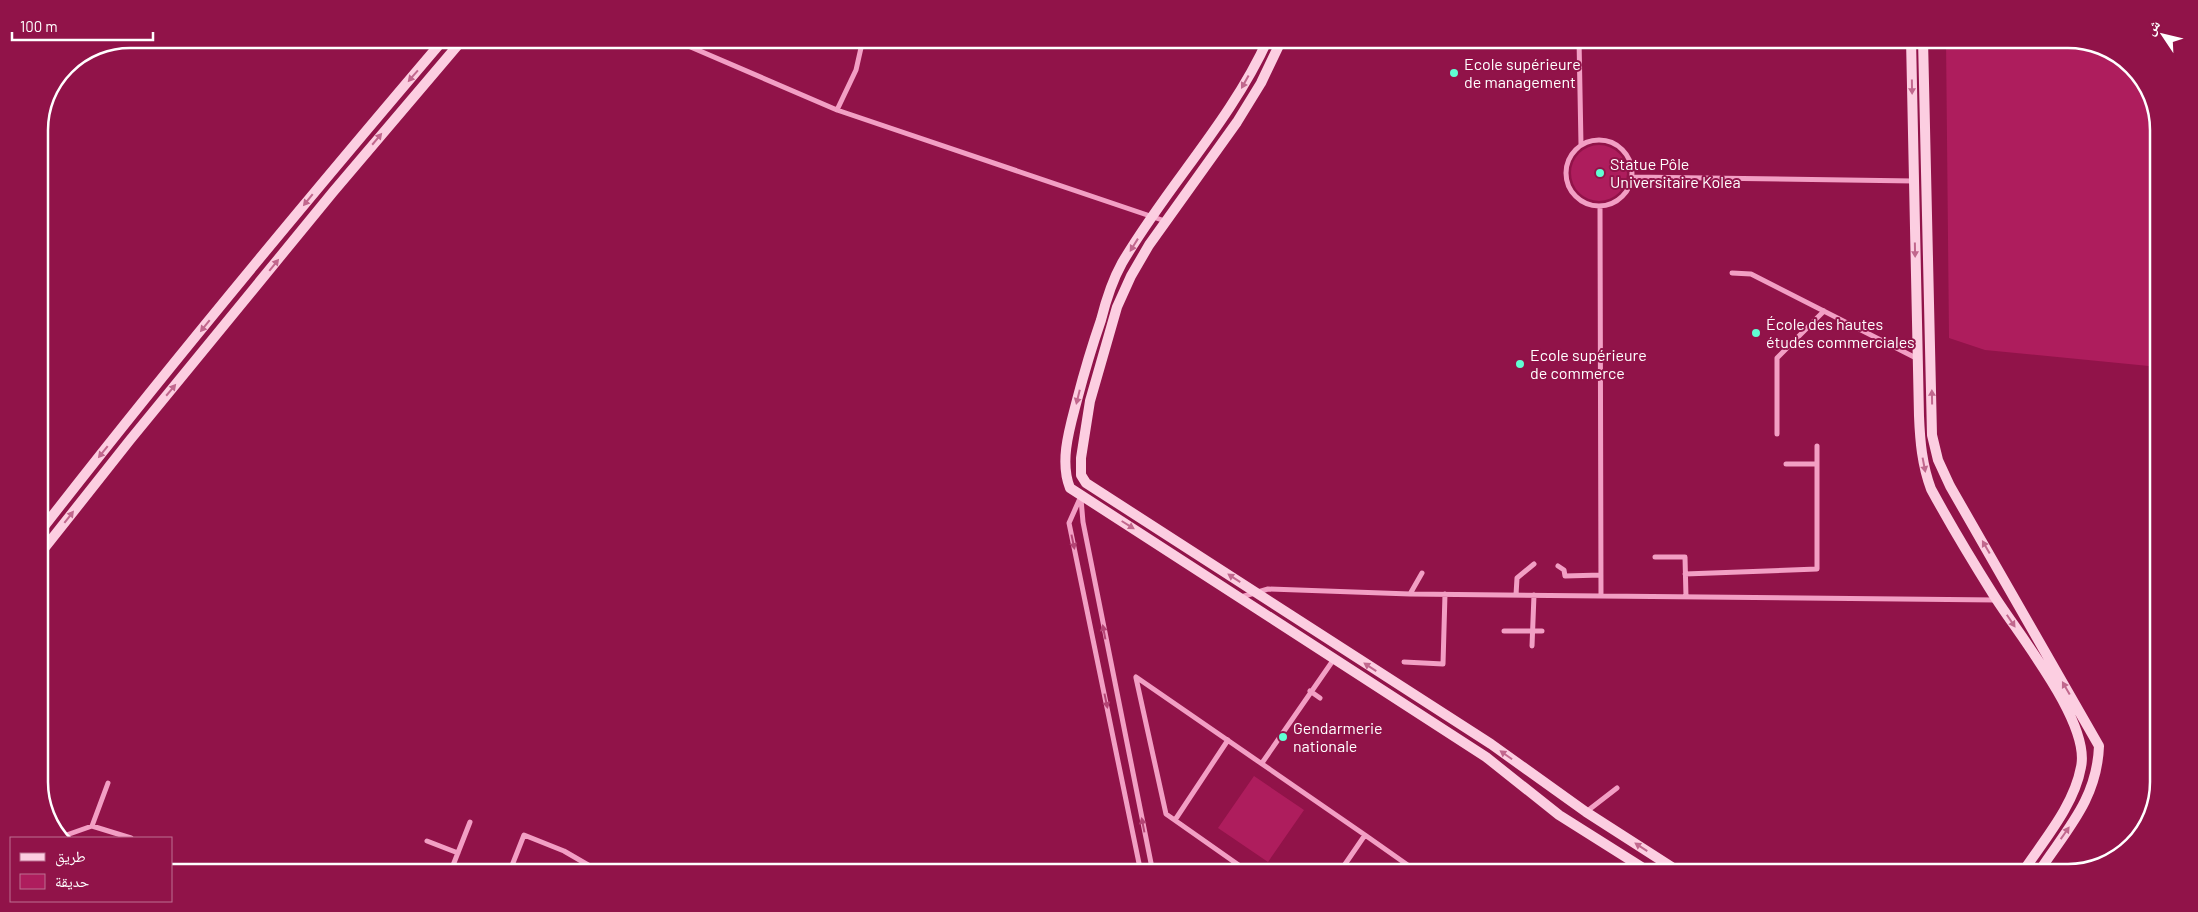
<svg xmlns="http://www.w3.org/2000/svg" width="2198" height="912" viewBox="0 0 2198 912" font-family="Barlow,'Noto Naskh Arabic',sans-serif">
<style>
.green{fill:#ae1d5d}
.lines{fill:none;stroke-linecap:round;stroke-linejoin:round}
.street{stroke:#f29fc4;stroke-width:5}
.secondary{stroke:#fccee1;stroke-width:10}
.oneway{fill:#c1678d}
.oneway2{fill:#b34474}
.poi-dot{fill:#60ffd3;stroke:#911349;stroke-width:2}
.labels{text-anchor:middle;stroke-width:4;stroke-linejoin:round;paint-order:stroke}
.poi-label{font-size:16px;fill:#fff;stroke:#911349;text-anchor:start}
.rim{fill:none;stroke:#fff;stroke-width:2.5}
</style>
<rect width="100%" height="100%" fill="#911349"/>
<path class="green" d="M1946 39H2069L2103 46 2144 79 2159 124V367L1985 350 1949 338Z
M1571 173a28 28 0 1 1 56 0a28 28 0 1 1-56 0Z
M1254 776 1304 810 1268 862 1218 828Z"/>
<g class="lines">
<path class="street" d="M672 39 837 110 1165 221
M1579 39 1581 145
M837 110 856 70 863 39
M1566 173a33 33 0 1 1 66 0a33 33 0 1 1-66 0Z
M1632 177 1914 181
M1600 206 1601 596
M1732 273 1751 274 1918 359
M1777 434V358L1824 311
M1786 464H1817V446
M1081 496 1069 523 1141 873
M1081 499 1083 522 1153 873
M1655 557H1685L1686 597
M1558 566 1564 570 1565 576 1601 575
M1685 574 1817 569V464
M1410 594 1422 573
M1516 595 1517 578 1534 564
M1241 597 1268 589 1410 594 1996 600
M1504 631H1542
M1532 646 1534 595
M1404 662 1443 664 1445 594
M1136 677 1365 835 1339 873
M1136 678 1166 814 1250 873
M1310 691 1320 698
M1262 763 1334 659
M1586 812 1617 788
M1175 820 1228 740
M92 826 108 783
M1365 835 1419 873
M58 838 92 826 131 838
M427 841 458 853
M1293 871 1295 873
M450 873 470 822
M509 873 524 835 564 851 602 873"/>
<path class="secondary" d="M1268 39C1231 121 1167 186 1122 263 1112 281 1106 300 1101 320 1092 346 1084 373 1077 400 1070 427 1059 461 1070 488L1486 757 1559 815 1651 873
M1282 39 1261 83 1237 122 1149 245 1131 276 1117 307 1090 401 1081 458V475L1086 483 1491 744 1586 812 1681 873
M1911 39 1919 416C1920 441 1922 465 1931 489 1950 524 1971 559 1993 594 2017 633 2091 722 2081 767 2074 806 2043 841 2022 873
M1923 39 1932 435 1938 460 1950 486 2099 746C2097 800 2066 830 2038 873
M39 533C169 365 306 201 444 39
M39 555 130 440 333 192 463 39"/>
</g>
<defs><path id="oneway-solid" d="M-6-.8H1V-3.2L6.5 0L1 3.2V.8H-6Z" transform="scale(1.25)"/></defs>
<g class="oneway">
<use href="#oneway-solid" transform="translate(413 76) rotate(131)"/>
<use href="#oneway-solid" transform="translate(1245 82) rotate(119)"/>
<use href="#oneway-solid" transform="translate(1912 87) rotate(89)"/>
<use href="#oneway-solid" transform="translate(377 139) rotate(-50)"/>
<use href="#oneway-solid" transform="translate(308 200) rotate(129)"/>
<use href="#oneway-solid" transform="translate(1134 245) rotate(122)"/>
<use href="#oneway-solid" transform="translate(1915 250) rotate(89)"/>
<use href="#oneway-solid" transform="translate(274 265) rotate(-51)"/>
<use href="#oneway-solid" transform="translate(205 326) rotate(129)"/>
<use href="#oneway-solid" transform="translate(171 390) rotate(-50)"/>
<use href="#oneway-solid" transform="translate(1078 397) rotate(104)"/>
<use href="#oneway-solid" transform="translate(1932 397) rotate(-91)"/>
<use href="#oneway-solid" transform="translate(103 452) rotate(129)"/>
<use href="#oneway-solid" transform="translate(1924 465) rotate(79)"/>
<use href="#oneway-solid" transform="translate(69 517) rotate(-52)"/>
<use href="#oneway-solid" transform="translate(1128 525) rotate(32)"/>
<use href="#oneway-solid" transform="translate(1986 547) rotate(-120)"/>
<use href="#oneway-solid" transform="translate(1234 578) rotate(-147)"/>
<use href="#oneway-solid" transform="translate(2011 621) rotate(56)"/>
<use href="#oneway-solid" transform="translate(1370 667) rotate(-147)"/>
<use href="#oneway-solid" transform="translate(2066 688) rotate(-120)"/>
<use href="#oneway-solid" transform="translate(1506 755) rotate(-145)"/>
<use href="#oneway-solid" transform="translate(2065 833) rotate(-55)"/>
<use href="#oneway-solid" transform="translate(1641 847) rotate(-147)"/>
</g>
<g class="oneway2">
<use href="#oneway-solid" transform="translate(1073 542) rotate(78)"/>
<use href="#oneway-solid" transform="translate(1104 632) rotate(-101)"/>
<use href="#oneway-solid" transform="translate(1106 701) rotate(78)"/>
<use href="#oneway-solid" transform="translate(1143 825) rotate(-101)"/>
</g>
<g class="poi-dot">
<circle cx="1454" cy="73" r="5"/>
<circle cx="1600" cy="173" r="5"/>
<circle cx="1756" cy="333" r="5"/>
<circle cx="1520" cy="364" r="5"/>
<circle cx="1283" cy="737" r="5"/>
</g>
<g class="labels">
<g class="poi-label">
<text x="1464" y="70">Ecole supérieure<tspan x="1464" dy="18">de management</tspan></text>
<text x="1610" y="170">Statue Pôle<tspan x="1610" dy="18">Universitaire Kolea</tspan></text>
<text x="1766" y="330">École des hautes<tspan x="1766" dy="18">études commerciales</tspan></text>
<text x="1530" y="361">Ecole supérieure<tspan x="1530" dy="18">de commerce</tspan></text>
<text x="1293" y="734">Gendarmerie<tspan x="1293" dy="18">nationale</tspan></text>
</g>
</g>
<path d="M0 0H2198V912H0ZM130 48H2068A82 82 0 0 1 2150 130V782A82 82 0 0 1 2068 864H130A82 82 0 0 1 48 782V130A82 82 0 0 1 130 48Z" fill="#911349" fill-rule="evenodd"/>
<path class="rim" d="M130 48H2068A82 82 0 0 1 2150 130V782A82 82 0 0 1 2068 864H130A82 82 0 0 1 48 782V130A82 82 0 0 1 130 48Z"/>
<rect x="10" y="837" width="162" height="65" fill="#911349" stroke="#bd7192"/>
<rect x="20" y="853" width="25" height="8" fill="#fccee1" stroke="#bd7192"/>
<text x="55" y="862" font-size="15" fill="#ffffff">طريق</text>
<rect x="20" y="874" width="25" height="15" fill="#ae1d5d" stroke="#bd7192"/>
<text x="55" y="887" font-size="15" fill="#ffffff">حديقة</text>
<g transform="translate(2163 35) rotate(305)" stroke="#911349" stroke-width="4" paint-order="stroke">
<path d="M0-4L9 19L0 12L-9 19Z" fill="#ffffff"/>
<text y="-8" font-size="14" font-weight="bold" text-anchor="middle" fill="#ffffff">ش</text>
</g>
<path d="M12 32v8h141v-8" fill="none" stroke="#ffffff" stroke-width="2.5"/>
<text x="20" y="32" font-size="15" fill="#ffffff" stroke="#911349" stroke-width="4" paint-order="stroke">100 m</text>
</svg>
